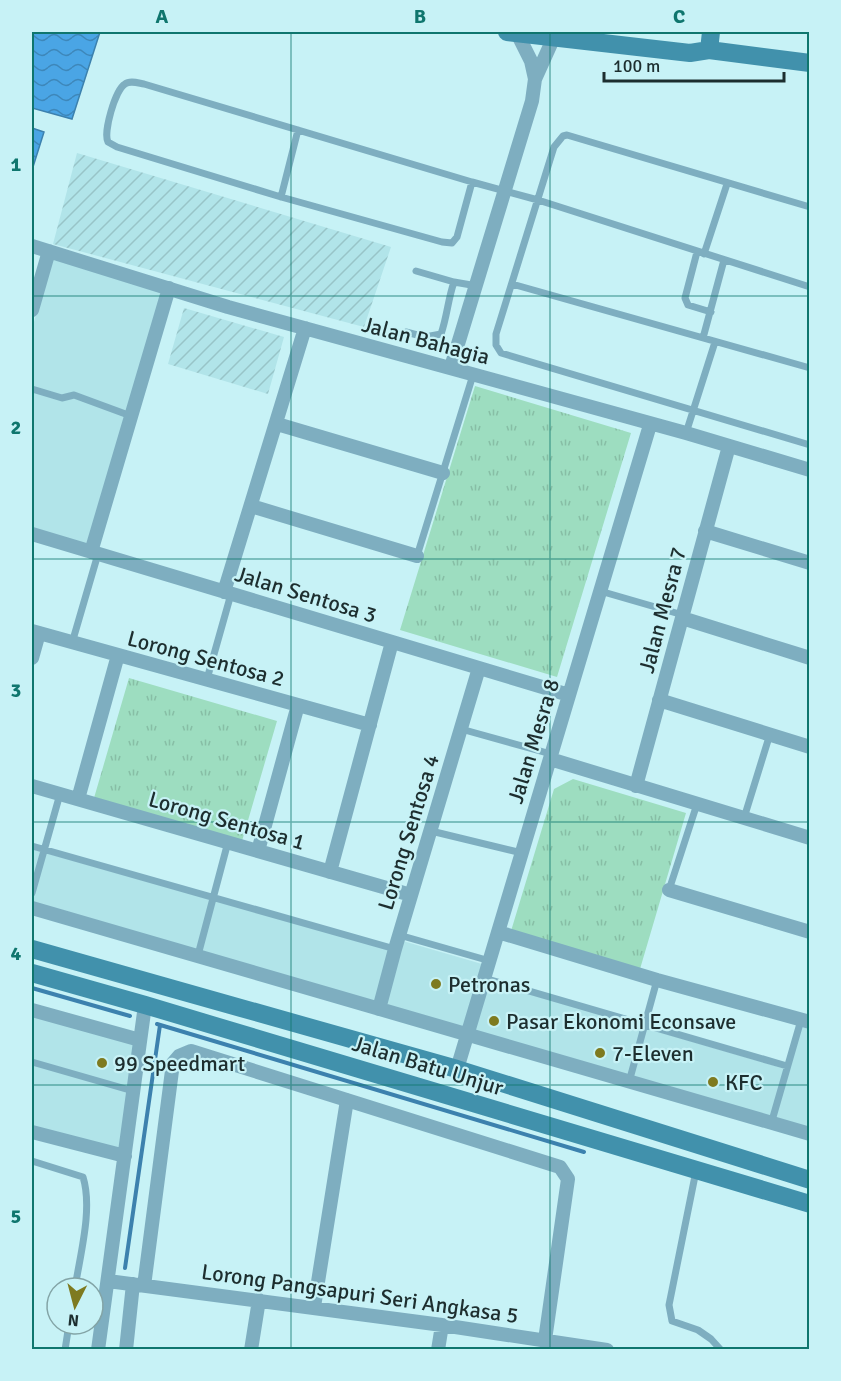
<svg xmlns="http://www.w3.org/2000/svg" width="841" height="1381" viewBox="0 0 841 1381" font-family="Signika,sans-serif">
<style>
.built{fill:#b1e4e9}
.industrial{fill:url(#industrial-furrows)}
.grass{fill:url(#grass-tufts)}
.water{fill:url(#water-waves);stroke:#3c81ae;stroke-width:1.5}
.lines{fill:none;stroke-linecap:round;stroke-linejoin:round}
.stream{stroke:#3c81ae;stroke-width:4}
.lane{stroke:#7eaec0;stroke-width:7}
.street{stroke:#7eaec0;stroke-width:14}
.secondary{stroke:#4191ac;stroke-width:18}
.grid{fill:none;stroke:#0f766e;stroke-width:1.5;stroke-opacity:0.55}
.poi-dot{fill:#7e7a20;stroke:#c7f2f6;stroke-width:2}
.labels{text-anchor:middle;stroke-width:4.5;stroke-linejoin:round;paint-order:stroke}
.street-label{font-size:22px;fill:#1d2e2f;stroke:#c7f2f6}
.poi-label{font-size:22px;fill:#1d2e2f;stroke:#c7f2f6;text-anchor:start}
.neatline{fill:none;stroke:#0f766e;stroke-width:2}
.grid-label{font-size:20px;text-anchor:middle;font-weight:bold;fill:#0f766e}
</style>
<defs>
<pattern id="industrial-furrows" width="10" height="10" patternUnits="userSpaceOnUse" patternTransform="scale(1.5)"><rect width="10" height="10" fill="#b1e4e9"/><path d="M-1 1l2-2M0 10L10 0M9 11l2-2" fill="none" stroke="#98c4c8"/></pattern>
<pattern id="grass-tufts" width="24" height="20" patternUnits="userSpaceOnUse" patternTransform="scale(1.5)"><rect width="24" height="20" fill="#9dddc0"/><path d="M3 7l-1-3M5 7V3M7 7l1-3M15 17l-1-3M17 17v-4M19 17l1-3" fill="none" stroke="#87bea5"/></pattern>
<pattern id="water-waves" width="16" height="10" patternUnits="userSpaceOnUse" patternTransform="scale(1.5)"><rect width="16" height="10" fill="#4aa5e5"/><path d="M0 5q4-4 8 0t8 0" fill="none" stroke="#3d87ba"/></pattern>
</defs>
<rect width="100%" height="100%" fill="#c7f2f6"/>
<path class="built" d="M52 258 164 291 87 545 32 529V329Z
M32 849 399 953 403 941 482 964 478 979 789 1070 802 1026 809 1028V1129L32 902Z
M32 1014 135 1044 121 1151 32 1126Z"/>
<path class="industrial" d="M77 153 391 247 364 327 53 244Z
M184 308 284 337 268 394 168 364Z"/>
<path class="grass" d="M475 386 631 433 557 677 400 630Z
M129 678 277 721 242 841 94 798Z
M573 779 686 813 640 969 511 931 554 789Z"/>
<path class="water" d="M32 32H100L72 119 32 108Z
M32 128 44 132 32 170Z"/>
<g class="lines">
<path class="stream" d="M32 988 130 1016
M157 1024 584 1152
M125 1268 160 1025"/>
<path class="lane" d="M472 182 457 237 452 243 442 242 281 197 117 147 108 142C103 133 115 90 125 84 130 80 138 83 144 84L472 182 538 200 810 287
M281 197 298 130
M810 207 567 135 563 136 554 147 496 334V345L501 353 810 445
M697 252 685 298 688 305 711 312
M704 254 727 184
M416 271 454 282
M512 284 810 368
M406 332 425 337 441 334C447 317 448 299 454 282L477 286
M703 338 724 260
M32 389 62 398 74 395 131 416
M686 433 715 342
M417 556 473 375
M600 591 683 615
M72 643 98 554
M207 679 231 594
M461 729 551 754
M744 818 770 734
M431 831 522 853
M32 846 395 949
M669 890 697 804
M32 893 60 794
M399 935 490 961
M198 955 228 842
M484 978 787 1066
M32 1062 133 1091
M629 1082 657 980
M771 1124 801 1020
M32 1161 83 1177C93 1209 80 1255 75 1288
M696 1171 669 1305 672 1321 698 1330 711 1339 721 1350
M65 1350 69 1324"/>
<path class="street" d="M517 33 531 61 535 79
M32 246 228 307 686 433 810 470
M32 310 49 251
M451 367 532 101 535 79 554 37
M277 424 443 473
M251 506 417 556
M705 531 810 563
M32 534 569 695
M91 552 169 288
M224 592 305 328
M682 618 810 658
M32 631 370 725
M32 658 39 633
M659 700 810 747
M550 759 810 838
M32 786 411 895
M636 786 729 446
M78 799 118 655
M258 851 298 705
M330 872 392 642
M669 890 810 932
M32 908 810 1134
M498 932 657 980 810 1022
M379 1009 395 949 479 668
M32 1010 140 1040
M457 1069 650 425
M32 1132 125 1156
M108 1281 442 1325 607 1350
M144 1286 173 1063 179 1056 191 1051 560 1167 568 1179 545 1340
M314 1307 347 1100
M98 1350 145 1005
M126 1350 133 1284
M251 1350 259 1300
M438 1350 442 1325"/>
<path class="secondary" d="M507 32 690 53 709 50 810 63
M709 50 711 32
M32 949 457 1069 810 1180
M32 973 145 1005 810 1204"/>
</g>
<path class="grid" d="M291 32V1350M550 32V1350M32 296H810M32 559H810M32 822H810M32 1085H810"/>
<g class="poi-dot">
<circle cx="436" cy="984" r="6"/>
<circle cx="494" cy="1021" r="6"/>
<circle cx="600" cy="1053" r="6"/>
<circle cx="102" cy="1063" r="6"/>
<circle cx="713" cy="1082" r="6"/>
</g>
<g class="labels">
<g class="street-label">
<text transform="translate(426 340) rotate(15)" y="8">Jalan Bahagia</text>
<text transform="translate(306 594) rotate(17)" y="8">Jalan Sentosa 3</text>
<text transform="translate(662 610) rotate(-75)" y="8">Jalan Mesra 7</text>
<text transform="translate(206 658) rotate(15)" y="8">Lorong Sentosa 2</text>
<text transform="translate(533 741) rotate(-73)" y="8">Jalan Mesra 8</text>
<text transform="translate(227 820) rotate(16)" y="8">Lorong Sentosa 1</text>
<text transform="translate(408 832) rotate(-73)" y="8">Lorong Sentosa 4</text>
<text transform="translate(428 1065) rotate(17)" y="8">Jalan Batu Unjur</text>
<text transform="translate(360 1293) rotate(8)" y="8">Lorong Pangsapuri Seri Angkasa 5</text>
</g>
<g class="poi-label">
<text x="448" y="992">Petronas</text>
<text x="506" y="1029">Pasar Ekonomi Econsave</text>
<text x="612" y="1061">7-Eleven</text>
<text x="114" y="1071">99 Speedmart</text>
<text x="725" y="1090">KFC</text>
</g>
</g>
<rect width="841" height="1381" fill="none" stroke="#c7f2f6" stroke-width="66"/>
<g transform="translate(75 1306) rotate(186)"><circle r="28" fill="#c7f2f6" stroke="#83a4a6" stroke-width="1.5"/>
<path d="M0-4.5L10 22L0 15L-10 22Z" fill="#7e7a20"/>
<text y="-9" font-size="16" font-weight="bold" text-anchor="middle" fill="#1d2e2f">N</text>
</g>
<path d="M604 72v9h180v-9" fill="none" stroke="#1d2e2f" stroke-width="3"/>
<text x="613" y="72" font-size="18" fill="#1d2e2f" stroke="#c7f2f6" stroke-width="4.5" paint-order="stroke">100 m</text>
<rect x="33" y="33" width="775" height="1315" class="neatline"/>
<g class="grid-label">
<text x="162" y="23">A</text>
<text x="420" y="23">B</text>
<text x="679" y="23">C</text>
<text x="16" y="171">1</text>
<text x="16" y="434">2</text>
<text x="16" y="697">3</text>
<text x="16" y="960">4</text>
<text x="16" y="1223">5</text>
</g>
</svg>
